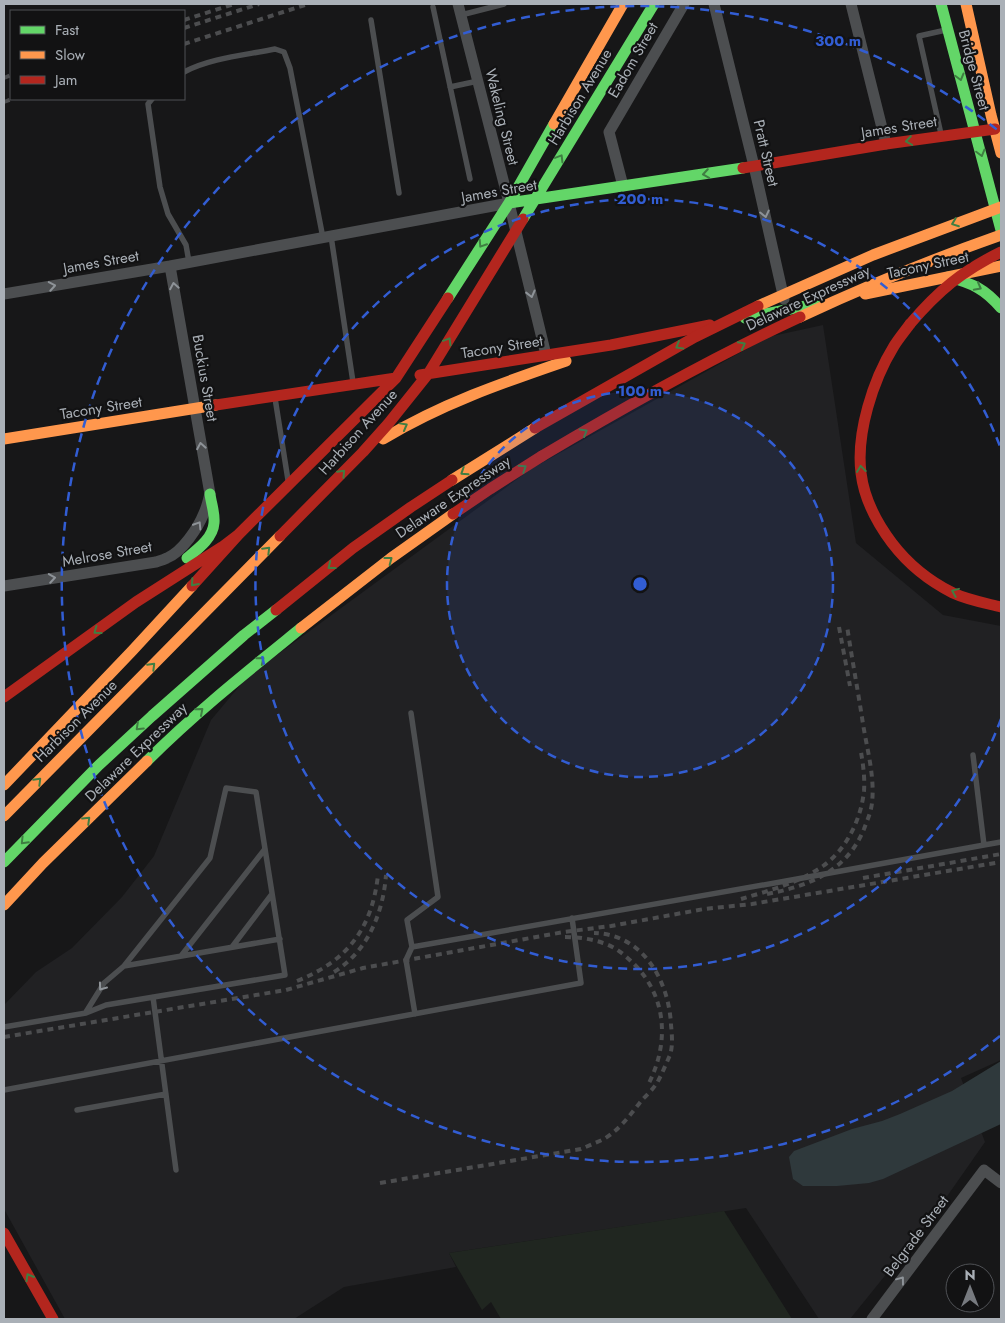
<svg xmlns="http://www.w3.org/2000/svg" width="1005" height="1323" viewBox="0 0 1005 1323" font-family="Jost,sans-serif">
<style>
.built{fill:#212123}
.green{fill:#202620}
.water{fill:#2f393c}
.lines{fill:none;stroke-linecap:round;stroke-linejoin:round}
.lane{stroke:#4c4e50;stroke-width:5.5}
.street{stroke:#4c4e50;stroke-width:11}
.fast{stroke:#63d668;stroke-width:11}
.slow{stroke:#ff974d;stroke-width:11}
.jam{stroke:#b3261e;stroke-width:11}
.rail{stroke:#4c4d4f;stroke-width:4;stroke-dasharray:6 5;stroke-linecap:butt}
.slow-bridge{stroke:#ff974d;stroke-width:11}
.jam-bridge{stroke:#b3261e;stroke-width:11}
.oneway{stroke:#3f7e42}
.oneway2{stroke:#8e9398}
.ring{fill:none;stroke:#325dd3;stroke-width:2.5;stroke-dasharray:9 6}
.labels{text-anchor:middle;stroke-width:4.5;stroke-linejoin:round;paint-order:stroke}
.street-label{font-size:15px;fill:#aab0b7;stroke:#121213}
.centre{fill:#325dd3;stroke:#121213;stroke-width:2.5}
.ring-label{font-size:15px;text-anchor:middle;font-weight:bold;fill:#325dd3;stroke:#121213;stroke-width:4.5;stroke-linejoin:round;paint-order:stroke}
</style>
<rect width="100%" height="100%" fill="#171718"/>
<path class="built" d="M823 325 856 543 943 615 1001 626V1060L961 1078 985 1142 934 1215 850 1319H819L746 1208 449 1253 456 1267 344 1287 294 1319H65L4 1209V1005L36 972 72 948 122 897 154 856 211 720 247 677 531 469 768 337Z"/>
<path class="green" d="M724 1211 792 1319H501L491 1302 482 1310 449 1253Z"/>
<path class="water" d="M1001 1061V1124L883 1179 869 1183 837 1186H803L793 1179 789 1157 794 1151 852 1129 882 1121 900 1114 952 1091Z"/>
<g class="lines">
<path class="lane" d="M433 7 470 179
M461 15 504 4
M371 20 399 193
M184 72C210 58 246 55 275 49L284 52 290 68 323 238
M450 87 478 81
M152 99 148 104 160 187 168 214 186 245 189 262
M941 134 919 36 946 30
M331 236 353 382
M275 398 288 480
M411 713 438 897 407 920 412 947 797 879 984 845
M973 755 984 845 1001 842
M232 947 272 894
M412 947 406 960 415 1014
M181 956 265 849
M153 997 176 1170
M86 1012 104 983 124 966
M4 1027 86 1013 106 1005 285 975 256 792 226 788 210 858 124 966 280 939
M4 1090 581 983 572 918
M77 1110 166 1094"/>
<path class="street" d="M458 4 509 203 546 355
M714 4 754 166 784 299
M851 4 886 144
M623 186 609 132 684 4
M4 294 170 266 509 203
M4 586 156 562C159 561 163 560 167 558 182 552 198 528 204 513 207 507 208 501 210 494L170 266
M872 1319 984 1170 1001 1183"/>
<path class="fast" d="M941 4 1001 230
M509 203 743 168
M523 219 654 4
M948 277C972 283 985 289 1001 308
M448 298 509 203 554 124
M745 318 816 304
M187 558C198 549 213 538 214 523 215 513 211 503 210 494
M147 761C195 713 248 671 301 628
M4 862 99 765 152 716 244 635 276 610"/>
<path class="slow" d="M966 4 991 115 1001 153
M554 124 623 4
M865 294 1001 266
M4 439 216 405
M383 439C441 404 502 383 566 361
M452 480 535 428
M301 628 391 558 453 514
M4 785 132 651 192 586
M4 816 280 536
M4 905 43 863 147 761"/>
<path class="jam" d="M743 168 886 144 995 129
M910 324C905 331 899 338 894 346 873 380 856 433 861 473 864 498 877 523 892 543 908 564 929 581 953 593 968 600 985 603 1001 607
M420 375 611 345 710 325
M216 405 396 378
M453 514 490 489 542 456
M280 536 363 452 388 424 428 374 523 219
M192 586 239 534 396 378 448 298
M276 610 353 548 411 507 452 480
M4 697 136 602 222 547 239 534
M4 1233 53 1319"/>
<path class="rail" d="M184 20 234 4
M184 28 259 4
M184 44 308 4
M4 78 11 75
M4 102 12 99
M839 627 850 686
M863 878 1001 854
M767 894C809 886 847 871 864 829 867 821 871 812 872 803 875 777 867 749 863 724 858 691 852 659 847 626
M741 899C768 891 801 882 823 866 847 849 861 819 864 791 865 778 863 764 861 752
M565 937C578 937 592 939 603 943 616 947 626 956 635 965 667 998 669 1043 649 1083
M334 972C368 951 383 913 386 875
M297 981C347 961 372 929 378 875
M4 1037 286 990 363 968 564 932 611 926 704 909 752 904 1001 862
M380 1183 581 1149C588 1146 595 1143 602 1140 619 1131 630 1115 642 1100 647 1095 653 1089 657 1083 662 1074 666 1064 670 1055 673 1046 672 1035 671 1025 669 981 643 934 594 933"/>
<path class="slow-bridge" d="M758 306 873 255 1001 207
M800 317C866 286 933 259 1001 235"/>
<path class="jam-bridge" d="M910 324C938 291 962 271 1001 252
M535 428 695 337 758 306
M542 456C626 406 711 358 800 317"/>
</g>
<defs><path id="oneway-chevron" d="M-2-3.5L2.5 0L-2 3.5" fill="none" stroke-width="1.6" stroke-linecap="round" stroke-linejoin="round" transform="scale(1.25)"/></defs>
<g class="oneway">
<use href="#oneway-chevron" transform="translate(960 77) rotate(75)"/>
<use href="#oneway-chevron" transform="translate(909 141) rotate(172)"/>
<use href="#oneway-chevron" transform="translate(981 153) rotate(75)"/>
<use href="#oneway-chevron" transform="translate(560 158) rotate(-59)"/>
<use href="#oneway-chevron" transform="translate(706 174) rotate(171)"/>
<use href="#oneway-chevron" transform="translate(955 223) rotate(159)"/>
<use href="#oneway-chevron" transform="translate(482 244) rotate(123)"/>
<use href="#oneway-chevron" transform="translate(978 287) rotate(28)"/>
<use href="#oneway-chevron" transform="translate(448 341) rotate(-59)"/>
<use href="#oneway-chevron" transform="translate(742 345) rotate(-27)"/>
<use href="#oneway-chevron" transform="translate(679 346) rotate(150)"/>
<use href="#oneway-chevron" transform="translate(404 426) rotate(-29)"/>
<use href="#oneway-chevron" transform="translate(584 432) rotate(-30)"/>
<use href="#oneway-chevron" transform="translate(523 468) rotate(-33)"/>
<use href="#oneway-chevron" transform="translate(861 469) rotate(-97)"/>
<use href="#oneway-chevron" transform="translate(464 472) rotate(147)"/>
<use href="#oneway-chevron" transform="translate(342 473) rotate(-46)"/>
<use href="#oneway-chevron" transform="translate(267 550) rotate(-45)"/>
<use href="#oneway-chevron" transform="translate(389 560) rotate(-37)"/>
<use href="#oneway-chevron" transform="translate(331 566) rotate(142)"/>
<use href="#oneway-chevron" transform="translate(194 583) rotate(132)"/>
<use href="#oneway-chevron" transform="translate(955 592) rotate(-158)"/>
<use href="#oneway-chevron" transform="translate(97 631) rotate(144)"/>
<use href="#oneway-chevron" transform="translate(261 660) rotate(-39)"/>
<use href="#oneway-chevron" transform="translate(152 666) rotate(-45)"/>
<use href="#oneway-chevron" transform="translate(200 711) rotate(-41)"/>
<use href="#oneway-chevron" transform="translate(139 727) rotate(137)"/>
<use href="#oneway-chevron" transform="translate(38 781) rotate(-45)"/>
<use href="#oneway-chevron" transform="translate(87 820) rotate(-44)"/>
<use href="#oneway-chevron" transform="translate(24 841) rotate(134)"/>
<use href="#oneway-chevron" transform="translate(29 1277) rotate(-120)"/>
</g>
<g class="oneway2">
<use href="#oneway-chevron" transform="translate(765 214) rotate(77)"/>
<use href="#oneway-chevron" transform="translate(52 286) rotate(-10)"/>
<use href="#oneway-chevron" transform="translate(174 286) rotate(-100)"/>
<use href="#oneway-chevron" transform="translate(531 294) rotate(76)"/>
<use href="#oneway-chevron" transform="translate(201 446) rotate(-100)"/>
<use href="#oneway-chevron" transform="translate(198 525) rotate(-58)"/>
<use href="#oneway-chevron" transform="translate(52 578) rotate(-9)"/>
<use href="#oneway-chevron" transform="translate(102 987) rotate(126)"/>
<use href="#oneway-chevron" transform="translate(901 1280) rotate(-53)"/>
</g>
<circle cx="640" cy="584" r="193" fill="#325dd3" fill-opacity=".12"/>
<g class="ring">
<circle cx="640" cy="584" r="193"/>
<path d="M1001 719A385 385 0 1 1 1001 449"/>
<path d="M1000 1036A578 578 0 1 1 1000 132"/>
</g>
<g class="labels">
<g class="street-label">
<text transform="translate(633 60) rotate(-60)" y="5">Eadom Street</text>
<text transform="translate(974 70) rotate(75)" y="5">Bridge Street</text>
<text transform="translate(580 97) rotate(-59)" y="5">Harbison Avenue</text>
<text transform="translate(502 117) rotate(76)" y="5">Wakeling Street</text>
<text transform="translate(899 127) rotate(-9)" y="5">James Street</text>
<text transform="translate(766 153) rotate(77)" y="5">Pratt Street</text>
<text transform="translate(499 191) rotate(-10)" y="5">James Street</text>
<text transform="translate(101 262) rotate(-10)" y="5">James Street</text>
<text transform="translate(928 265) rotate(-12)" y="5">Tacony Street</text>
<text transform="translate(808 298) rotate(-25)" y="5">Delaware Expressway</text>
<text transform="translate(502 347) rotate(-9)" y="5">Tacony Street</text>
<text transform="translate(205 378) rotate(80)" y="5">Buckius Street</text>
<text transform="translate(101 408) rotate(-9)" y="5">Tacony Street</text>
<text transform="translate(358 432) rotate(-48)" y="5">Harbison Avenue</text>
<text transform="translate(453 497) rotate(-34)" y="5">Delaware Expressway</text>
<text transform="translate(107 554) rotate(-10)" y="5">Melrose Street</text>
<text transform="translate(76 721) rotate(-45)" y="5">Harbison Avenue</text>
<text transform="translate(136 752) rotate(-44)" y="5">Delaware Expressway</text>
<text transform="translate(916 1236) rotate(-53)" y="5">Belgrade Street</text>
</g>
</g>
<circle cx="640" cy="584" r="8" class="centre"/>
<g class="ring-label">
<text x="838" y="46">300 m</text>
<text x="640" y="204">200 m</text>
<text x="640" y="396">100 m</text>
</g>
<rect width="1005" height="1323" fill="none" stroke="#aab0b7" stroke-width="10"/>
<rect x="10" y="10" width="175" height="90" fill="#121213" stroke="#4f5155"/>
<rect x="20" y="26" width="25" height="8" fill="#63d668" stroke="#4f5155"/>
<text x="55" y="35" font-size="15" fill="#aab0b7">Fast</text>
<rect x="20" y="51" width="25" height="8" fill="#ff974d" stroke="#4f5155"/>
<text x="55" y="60" font-size="15" fill="#aab0b7">Slow</text>
<rect x="20" y="76" width="25" height="8" fill="#b3261e" stroke="#4f5155"/>
<text x="55" y="85" font-size="15" fill="#aab0b7">Jam</text>
<g transform="translate(970 1288)"><circle r="24" fill="#121213" stroke="#4f5155"/>
<path d="M0-4L9 19L0 12L-9 19Z" fill="#777a7f"/>
<text y="-8" font-size="14" font-weight="bold" text-anchor="middle" fill="#aab0b7">N</text>
</g>
</svg>
